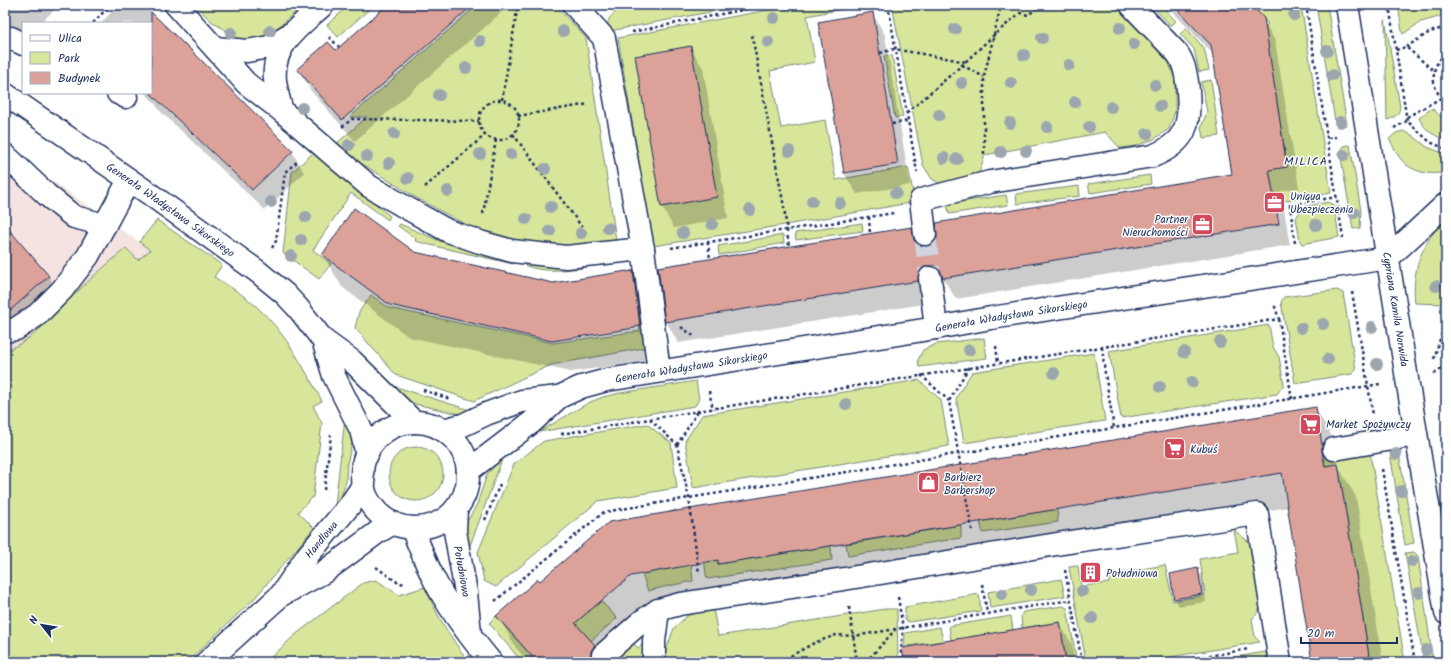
<svg xmlns="http://www.w3.org/2000/svg" width="1451" height="667" viewBox="0 0 1451 667" font-family="Kalam,sans-serif">
<style>
.built{fill:#f4e3e1}
.green{fill:#d7e69a;stroke:#798a7c}
.shadow{fill:#0003}
.building{fill:#dca29a;stroke:#1b2f5e}
.lines{fill:none;stroke-linecap:round;stroke-linejoin:round}
.minor-tunnel{stroke:#d1d5df;stroke-width:22;stroke-dasharray:22 11;stroke-linecap:butt}
.minor-casing{stroke:#1b2f5e;stroke-width:25}
.path{stroke:#1b2f5e;stroke-width:2.5;stroke-dasharray:3 3;stroke-linecap:butt}
.minor{stroke:#fff;stroke-width:22}
.tree{fill:#9ba6af}
.labels{text-anchor:middle;stroke-width:3;stroke-linejoin:round;paint-order:stroke}
.poi-label{font-size:11px;fill:#1b2f5e;stroke:#fff;text-anchor:start}
.street-label{font-size:11px;fill:#1b2f5e;stroke:#fff}
.neighbourhood-label{font-size:12px;letter-spacing:1px;fill:#1b2f5e;stroke:#fff}
</style>
<rect width="100%" height="100%" fill="#fff"/>
<filter id="ink" filterUnits="userSpaceOnUse"><feTurbulence type="fractalNoise" baseFrequency=".025" numOctaves="2"/><feDisplacementMap in="SourceGraphic" scale="8" xChannelSelector="R" yChannelSelector="G"/><feConvolveMatrix kernelMatrix="1 2 1 2 8 2 1 2 1" color-interpolation-filters="sRGB"/></filter>
<g filter="url(#ink)">
<path class="built" d="M5 147 150 250 5 376Z"/>
<path class="green" d="M195 5H303L268 37 240 40 211 21Z
M349 5H374L338 37 327 25Z
M477 5H555L586 38 616 240 560 248 487 236 415 197 348 155 336 144 367 117H350Z
M626 5H656L658 7 659 5H728L731 8 610 31C602 19 617 11 626 5Z
M795 5H863L807 16 815 62 770 71 781 128 825 120 836 180 908 167 915 202 791 224 653 246 618 38Z
M892 5H1118L1169 63 1175 79V111L1169 129 1154 139 1136 146 1120 148 1105 132 985 155 978 176 944 186 932 179 923 165Z
M1151 5H1161L1176 21 1171 26Z
M1251 5H1301L1331 193 1287 201 1274 197 1269 170 1287 166 1265 27 1268 24Z
M1316 5H1327L1347 125 1341 126 1335 121Z
M1398 5H1446V15L1421 22 1403 34 1402 32Z
M1385 19 1400 107C1399 115 1394 118 1387 120Z
M1186 28 1204 48 1209 70 1199 72 1194 49 1180 34Z
M892 55 903 117 895 118 884 56Z
M1211 80 1219 136 1203 138 1201 127 1207 112 1201 82Z
M1432 108 1440 116 1446 119V139C1434 137 1424 129 1419 118Z
M1403 131 1412 135 1427 147 1446 154V172C1430 176 1410 172 1400 158 1396 153 1393 145 1389 139L1396 133Z
M1350 145 1361 211 1360 228 1353 229 1340 152 1344 146Z
M314 152 390 216 388 220 351 193 313 250 331 264 319 279 283 253 292 172Z
M1150 175 1151 184 1090 193 1088 184Z
M1079 186 1080 196 1017 204 1016 194Z
M1006 195 1008 205 949 214 947 204Z
M1328 202 1334 205 1339 237 1302 244 1300 241 1296 218 1303 207Z
M1446 219V299L1444 304 1415 303C1411 271 1422 241 1446 219Z
M157 220 222 265 214 277C229 286 244 295 257 307 286 333 304 368 322 401L313 406 322 423 313 497 298 512 314 528 254 599 187 662H5V350C30 345 59 309 78 291 93 276 110 262 126 248L138 260 150 250 139 242Z
M862 223 863 231 796 240 795 233Z
M400 224 440 241 513 259V264L426 244 415 241 416 239 398 226Z
M783 235 784 243 719 255 718 246Z
M525 260 582 263 583 268C563 270 543 273 524 265Z
M637 270 649 347 551 365 474 401 396 375 355 328 359 312 371 295 389 308 553 343 640 331 630 271Z
M1337 290 1343 293 1356 370 1352 374 1295 383 1281 302 1284 297Z
M1269 325 1273 347 1279 357 1284 385 1277 394 1121 418 1109 351Z
M984 338 987 358 919 367 918 360 923 350 936 344Z
M1094 353 1105 421 964 443 956 398 972 372Z
M919 380 941 400 949 446 693 488 685 441 702 415Z
M696 381 699 399 695 406 539 432 588 403 603 397 620 393Z
M390 385 473 411 460 414 415 404 400 395Z
M345 418 353 439 347 464 346 482 341 497 335 505Z
M647 424 671 443 677 488 598 501 496 587 484 581 478 552 514 464 544 441Z
M389 474a27 27 0 1 1 54 0a27 27 0 1 1-54 0Z
M1392 448H1397L1399 453 1414 543 1405 545 1390 453Z
M1370 452 1405 662H1370L1338 465 1325 466 1324 459Z
M503 457 471 543 467 551 466 528 467 522 477 504 487 474Z
M709 506 718 564 831 546 832 560 708 579 706 575 699 512Z
M1057 509 1058 522 983 533 980 522Z
M676 510 686 519 693 581 664 587 648 591 642 574 678 567 669 512Z
M961 525V538L848 556 846 544Z
M1234 530 1253 545 1261 605 1257 614 1252 619 1255 637 1260 642 1140 662H1086L1069 567 1078 566 1081 586 1109 583 1108 575 1165 565 1173 601 1205 595 1200 559 1238 552Z
M1414 552 1418 556 1433 662H1424L1405 553Z
M1061 579 1065 596 990 608 988 592Z
M376 580 399 595 425 587C436 615 451 638 469 662H266L295 635 363 583Z
M979 594 981 611 909 622 905 620V607Z
M601 601 617 618 591 641 575 623Z
M1063 606 1067 608 1077 662H1066L1060 622 1022 628 1021 616 1023 612Z
M696 608H711L714 613 718 636 885 609H897L898 662H664V656L674 628Z
M496 616 537 662H522L489 623Z
M1011 616 1013 630 951 640 949 626Z
M940 627 943 641 908 646 911 662H903L905 633Z
M631 641 638 648 645 643 648 662H610Z
M1265 652 1270 662H1218V660Z"/>
<path class="shadow" d="M5 5H60L40 23H23V38L6 53Z
M118 5H143L292 151 304 173 265 210 159 110 155 103 145 93H151V23H101Z
M388 5H510L355 141 311 91 299 70 336 51Z
M625 5H636L630 11Z
M783 5H808L787 9Z
M1166 5H1249L1263 19 1275 41 1299 188 1281 191 1290 245 956 299 936 267H934L945 287H941L930 303 678 343 666 321 911 228 922 247H927L1233 175 1214 55Z
M873 14 885 35 910 185 857 194 844 173Z
M690 47 703 68 728 218 674 228 662 207Z
M5 227 49 276 53 284 10 322 5 316Z
M414 252 553 284 633 272 651 304 653 360 571 372 409 337 342 287 323 255Z
M1315 408 1334 440 1338 466 1356 497 1383 662H1313L1289 507 738 596 649 607 604 662H529L516 648 498 616 540 583Z
M1198 570 1202 577 1206 602 1179 606 1175 599Z
M1059 623 1072 644 1075 662H912Z"/>
<path class="building" d="M387 5H473L342 120 297 69 328 42 336 50Z
M1173 5H1251L1264 18 1287 167 1269 170 1279 224 943 278 940 270 935 266H928L922 268 919 273 918 281 665 322 658 267 912 227 913 236 915 242 920 246H927L933 244 937 239 936 223 1232 174 1211 45Z
M151 12 184 44V43L293 151 252 190 151 94Z
M873 12 898 164 844 173 818 22Z
M691 46 717 197 661 207 635 56Z
M354 208 415 252 553 283 627 271V272L633 271 640 326 635 327V328L552 341 390 305 322 255Z
M5 225 49 276 5 315Z
M1316 407 1322 445V451L1325 466 1338 464 1370 662H1312L1282 473 718 564V560L631 576 575 623 595 645 591 651V657L593 662H537L496 616 538 579 540 581 609 522Z
M1198 568 1202 594 1174 599 1170 574Z
M1060 622 1066 662H904L902 648Z"/>
<g class="lines">
<path class="minor-tunnel" d="M925 234 930 278"/>
<defs>
<g id="minor">
<path d="M176 5 246 83 282 111 369 186 405 207 448 231 480 242 512 251 566 257 643 249"/>
<path d="M574 5 604 38 643 249 659 371"/>
<path id="s1" d="M1347 5 1407 379 1446 613"/>
<path d="M5 38H11L23 44"/>
<path d="M215 48 247 51 269 47 290 34"/>
<path d="M118 93 126 97"/>
<path id="s2" d="M5 94 147 192 257 271 285 294 298 308 323 340 352 361 414 422"/>
<path d="M282 111C279 101 276 90 275 80 271 45 300 26 323 5"/>
<path d="M5 155 47 195 74 217 105 225"/>
<path d="M925 234 921 200 990 182 1153 156C1165 151 1178 143 1184 131 1192 113 1189 68 1177 53L1131 5"/>
<path d="M930 278 936 328"/>
<path d="M5 331 16 329 37 315 62 290 88 256 129 180"/>
<path d="M323 340 334 376 361 430 367 455"/>
<circle cx="415" cy="475" r="53"/>
<path id="s3" d="M443 430 463 425 486 414 522 401 559 397 581 387 607 380 936 328 991 318 1388 258 1446 204"/>
<path d="M1334 449 1416 435"/>
<path d="M468 471 532 422 559 397"/>
<path id="s4" d="M456 509 455 531 466 593 470 633"/>
<path d="M412 528C418 543 424 558 431 573 445 603 470 637 491 662"/>
<path id="s5" d="M283 592 308 555 350 505 364 484"/>
<path d="M603 655 642 621 658 610 680 604 844 579 1063 543 1257 514 1280 662"/>
<path d="M207 662 281 595 324 572 378 532 393 523"/>
<path d="M654 662V641L658 610"/>
</g>
</defs>
<use href="#minor" class="minor-casing"/>
<path class="path" d="M888 5 917 172
M1306 5 1343 238
M1389 5 1407 121 1430 142 1446 149
M93 23 110 5
M632 32 767 5
M752 35 784 207 789 247
M329 37 339 47
M1406 47 1430 32 1446 27
M1396 50 1406 47 1434 71
M880 53 894 49 967 62
M1446 54C1429 66 1430 90 1446 102
M962 65 984 77
M502 100 518 5
M479 120a20 20 0 1 1 40 0a20 20 0 1 1-40 0Z
M907 113 962 65 994 35 1020 13 1028 15 1041 5
M518 116 589 104
M1407 117 1441 98
M892 124 908 121
M342 127 352 119 479 121
M1394 128 1407 121
M513 134 582 227
M1328 138 1336 137
M984 154V77L1001 5
M425 187 485 135
M483 214 496 140
M869 217 870 234
M708 242 710 259
M1295 243 1290 205 1337 197
M272 248 276 241 285 172 298 161
M671 248 894 213
M1352 292 1373 415
M1279 319 1292 399
M681 327 695 337
M996 346 998 363
M1102 347 1105 373 1114 428
M1434 359 1446 319
M969 367 949 401 972 530
M1434 374 1446 365
M921 375 949 401
M423 390 450 399
M709 391 713 409
M650 419 677 445 689 498 699 573
M561 434 698 411 1279 319 1275 307 1276 303
M677 445 698 411
M1382 469 1415 662
M324 490 331 435
M485 520 500 484
M376 567 400 584 406 582
M1065 570 1082 662
M982 584 987 613
M898 597 903 629 900 662
M495 601 604 512 1380 384
M849 607 857 662
M780 662 814 643 836 635 854 636 1070 600
M866 662 895 630
M1173 662 1249 649"/>
<use href="#minor" class="minor"/>
</g>
<g class="tree">
<circle cx="1294" cy="15" r="6"/>
<circle cx="774" cy="18" r="6"/>
<circle cx="1120" cy="28" r="6"/>
<circle cx="955" cy="29" r="6"/>
<circle cx="270" cy="31" r="6"/>
<circle cx="563" cy="31" r="6"/>
<circle cx="231" cy="33" r="6"/>
<circle cx="1042" cy="38" r="6"/>
<circle cx="480" cy="41" r="6"/>
<circle cx="768" cy="42" r="6"/>
<circle cx="1134" cy="44" r="6"/>
<circle cx="1327" cy="51" r="6"/>
<circle cx="1024" cy="55" r="6"/>
<circle cx="1069" cy="65" r="6"/>
<circle cx="466" cy="68" r="6"/>
<circle cx="1332" cy="75" r="6"/>
<circle cx="962" cy="83" r="6"/>
<circle cx="1011" cy="83" r="6"/>
<circle cx="1155" cy="85" r="6"/>
<circle cx="439" cy="95" r="6"/>
<circle cx="1075" cy="102" r="6"/>
<circle cx="1160" cy="106" r="6"/>
<circle cx="1111" cy="107" r="6"/>
<circle cx="302" cy="108" r="6"/>
<circle cx="939" cy="115" r="6"/>
<circle cx="1340" cy="122" r="6"/>
<circle cx="1010" cy="123" r="6"/>
<circle cx="1047" cy="127" r="6"/>
<circle cx="1089" cy="127" r="6"/>
<circle cx="394" cy="134" r="6"/>
<circle cx="1147" cy="134" r="6"/>
<circle cx="349" cy="145" r="6"/>
<circle cx="789" cy="151" r="6"/>
<circle cx="1026" cy="151" r="6"/>
<circle cx="1001" cy="152" r="6"/>
<circle cx="480" cy="154" r="6"/>
<circle cx="511" cy="154" r="6"/>
<circle cx="1344" cy="155" r="6"/>
<circle cx="367" cy="156" r="6"/>
<circle cx="944" cy="158" r="6"/>
<circle cx="957" cy="159" r="6"/>
<circle cx="389" cy="163" r="6"/>
<circle cx="545" cy="169" r="6"/>
<circle cx="408" cy="178" r="6"/>
<circle cx="448" cy="191" r="6"/>
<circle cx="896" cy="193" r="6"/>
<circle cx="812" cy="201" r="6"/>
<circle cx="271" cy="202" r="6"/>
<circle cx="840" cy="203" r="6"/>
<circle cx="551" cy="207" r="6"/>
<circle cx="750" cy="210" r="6"/>
<circle cx="1354" cy="213" r="6"/>
<circle cx="306" cy="217" r="6"/>
<circle cx="526" cy="219" r="6"/>
<circle cx="712" cy="224" r="6"/>
<circle cx="1316" cy="225" r="6"/>
<circle cx="608" cy="228" r="6"/>
<circle cx="550" cy="231" r="6"/>
<circle cx="581" cy="233" r="6"/>
<circle cx="683" cy="233" r="6"/>
<circle cx="301" cy="240" r="6"/>
<circle cx="291" cy="256" r="6"/>
<circle cx="1436" cy="286" r="6"/>
<circle cx="1323" cy="324" r="6"/>
<circle cx="1372" cy="327" r="6"/>
<circle cx="1301" cy="328" r="6"/>
<circle cx="1220" cy="342" r="6"/>
<circle cx="969" cy="350" r="6"/>
<circle cx="1184" cy="352" r="6"/>
<circle cx="1328" cy="359" r="6"/>
<circle cx="1377" cy="364" r="6"/>
<circle cx="1054" cy="373" r="6"/>
<circle cx="1192" cy="382" r="6"/>
<circle cx="1160" cy="387" r="6"/>
<circle cx="846" cy="404" r="6"/>
<circle cx="1396" cy="454" r="6"/>
<circle cx="1401" cy="491" r="6"/>
<circle cx="1412" cy="561" r="6"/>
<circle cx="1031" cy="590" r="6"/>
<circle cx="1082" cy="591" r="6"/>
<circle cx="1419" cy="593" r="6"/>
<circle cx="1002" cy="594" r="6"/>
<circle cx="1092" cy="618" r="6"/>
<circle cx="1426" cy="650" r="6"/>
</g>
</g>
<defs>
<symbol id="office-square" viewBox="-11 -11 22 22"><rect x="-9" y="-9" width="18" height="18" rx="4" fill="#d1495b" stroke="#fff"/><path d="M-6-3h4V-5.5h4V-3h4V5H-6ZM-1-4.5V-3h2v-1.5ZM-6 0V1H6V0Z" fill="#fff"/></symbol>
<symbol id="supermarket-square" viewBox="-11 -11 22 22"><rect x="-9" y="-9" width="18" height="18" rx="4" fill="#d1495b" stroke="#fff"/><path d="M-6-5.5h2.5l.6 2H6L4.5 2H-2.5L-4.4-4H-6ZM-1.5 3.2a1.3 1.3 0 1 0 .1 0ZM3 3.2a1.3 1.3 0 1 0 .1 0Z" fill="#fff"/></symbol>
<symbol id="shop-square" viewBox="-11 -11 22 22"><rect x="-9" y="-9" width="18" height="18" rx="4" fill="#d1495b" stroke="#fff"/><path d="M-5-2.5h2.3a2.7 3.5 0 0 1 5.4 0H5L5.5 6h-11ZM-1.5-2.5h3a1.5 2.3 0 0 0-3 0Z" fill="#fff"/></symbol>
<symbol id="building-square" viewBox="-11 -11 22 22"><rect x="-9" y="-9" width="18" height="18" rx="4" fill="#d1495b" stroke="#fff"/><path d="M-4-6H4V6H1V3H-1V6H-4ZM-2.5-4.3h1.7v1.8h-1.7ZM.8-4.3h1.7v1.8H.8ZM-2.5-1h1.7V.8h-1.7ZM.8-1h1.7V.8H.8Z" fill="#fff"/></symbol>
</defs>
<g fill-rule="evenodd">
<use href="#office-square" x="1262" y="190" width="25" height="25"/>
<use href="#office-square" x="1190" y="212" width="25" height="25"/>
<use href="#supermarket-square" x="1298" y="412" width="25" height="25"/>
<use href="#supermarket-square" x="1162" y="436" width="25" height="25"/>
<use href="#shop-square" x="916" y="470" width="25" height="25"/>
<use href="#building-square" x="1078" y="560" width="25" height="25"/>
</g>
<g class="labels">
<g class="poi-label">
<text x="1290" y="200">Uniqua<tspan x="1290" dy="13">Ubezpieczenia</tspan></text>
<text x="1188" y="223" text-anchor="end">Partner<tspan x="1188" dy="13">Nieruchomości</tspan></text>
<text x="1326" y="428">Market Spożywczy</text>
<text x="1190" y="453">Kubuś</text>
<text x="944" y="481">Barbierz<tspan x="944" dy="13">Barbershop</tspan></text>
<text x="1106" y="577">Południowa</text>
</g>
<g class="street-label">
<text dy="4" stroke="none"><textPath href="#s2" startOffset="202">Generała Władysława Sikorskiego</textPath></text>
<text dy="4" stroke="none"><textPath href="#s1" startOffset="308">Cypriana Kamila Norwida</textPath></text>
<text dy="4" stroke="none"><textPath href="#s3" startOffset="582">Generała Władysława Sikorskiego</textPath></text>
<text dy="4" stroke="none"><textPath href="#s3" startOffset="258">Generała Władysława Sikorskiego</textPath></text>
<text dy="4" stroke="none"><textPath href="#s5" startOffset="65">Handlowa</textPath></text>
<text dy="4" stroke="none"><textPath href="#s4" startOffset="63">Południowa</textPath></text>
</g>
<g class="neighbourhood-label">
<text x="1306" y="165">MILICA</text>
</g>
</g>
<rect width="1451" height="667" fill="none" stroke="#fff" stroke-width="20"/>
<rect x="10" y="10" width="1431" height="647" fill="none" stroke="#1b2f5e" stroke-width="1.5" filter="url(#ink)"/>
<rect x="22" y="22" width="130" height="72" fill="#ffffff" stroke="#a4acbf"/>
<rect x="30" y="35" width="20" height="6" fill="#ffffff" stroke="#a4acbf"/>
<text x="58" y="42" font-size="12" fill="#1b2f5e">Ulica</text>
<rect x="30" y="52" width="20" height="12" fill="#d7e69a" stroke="#a4acbf"/>
<text x="58" y="62" font-size="12" fill="#1b2f5e">Park</text>
<rect x="30" y="72" width="20" height="12" fill="#dca29a" stroke="#a4acbf"/>
<text x="58" y="82" font-size="12" fill="#1b2f5e">Budynek</text>
<g transform="translate(42 625) rotate(301)" stroke="#ffffff" stroke-width="3" paint-order="stroke">
<path d="M0-3L7 15L0 10L-7 15Z" fill="#1b2f5e"/>
<text y="-6" font-size="11" font-weight="bold" text-anchor="middle" fill="#1b2f5e">N</text>
</g>
<path d="M1301 637v6h96v-6" fill="none" stroke="#1b2f5e" stroke-width="2"/>
<text x="1307" y="637" font-size="12" fill="#1b2f5e" stroke="#ffffff" stroke-width="3" paint-order="stroke">20 m</text>
</svg>
